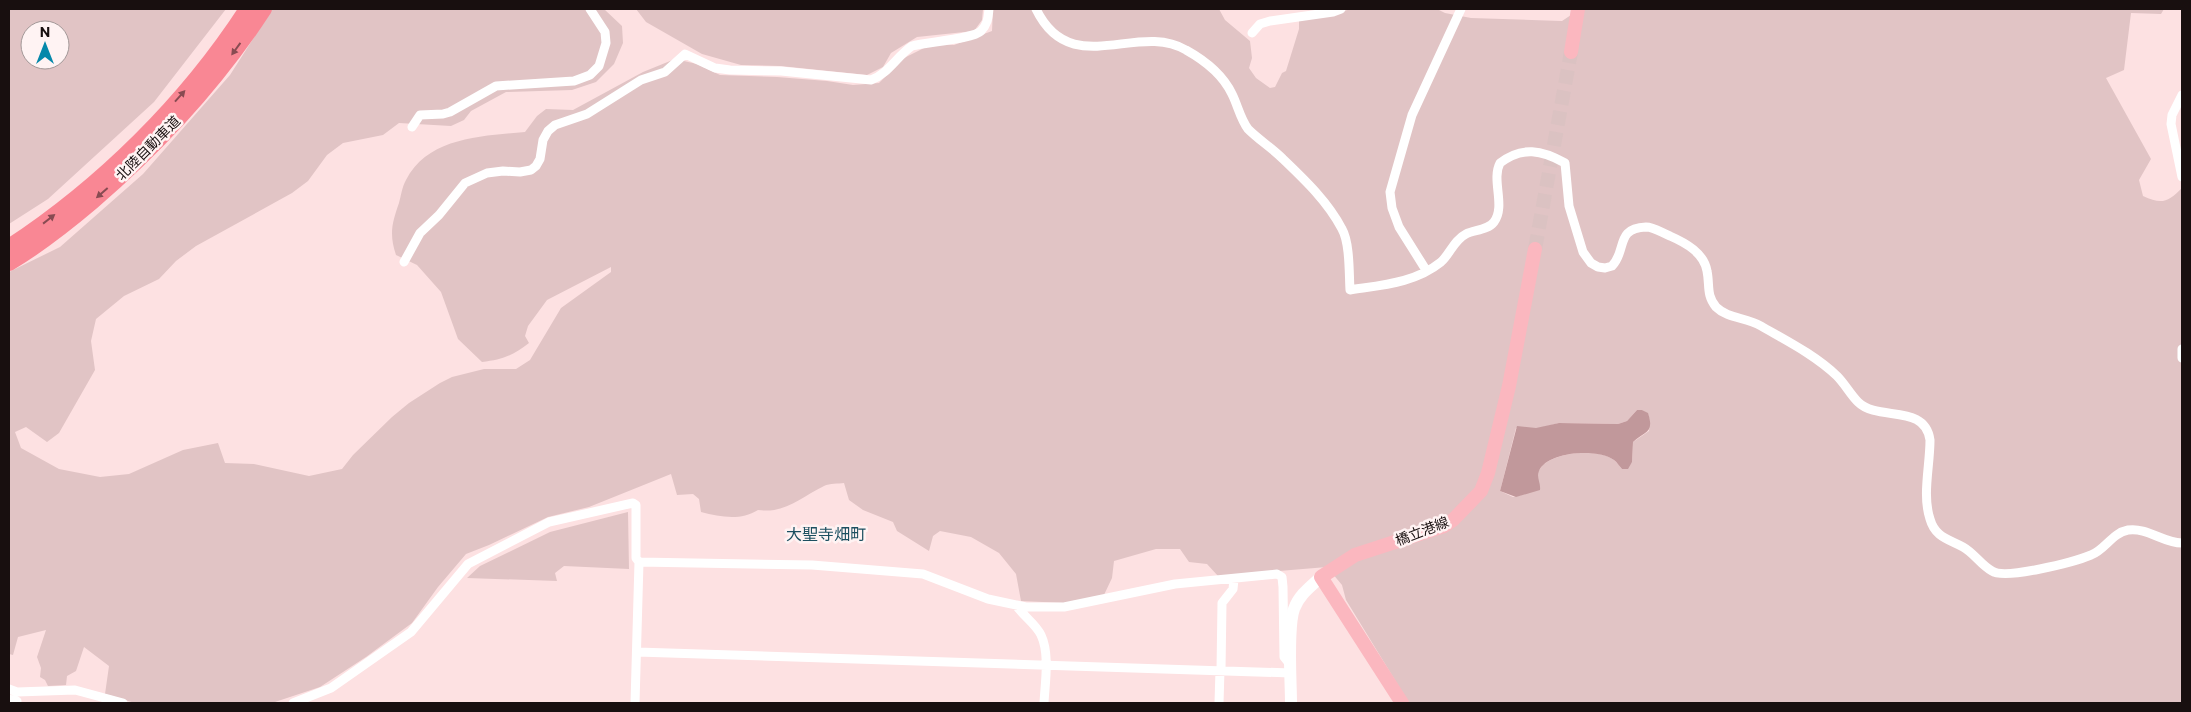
<svg xmlns="http://www.w3.org/2000/svg" width="2191" height="712" viewBox="0 0 2191 712" font-family="Commissioner,'Noto Sans JP',sans-serif">
<style>
.green{fill:#e1c4c5;fill-rule:evenodd}
.water{fill:#c1989b}
.lines{fill:none;stroke-linecap:round;stroke-linejoin:round}
.primary-tunnel{stroke:#dbc2c2;stroke-width:14;stroke-dasharray:14 7;stroke-linecap:butt}
.street{stroke:#fff;stroke-width:9}
.secondary{stroke:#fff;stroke-width:12}
.primary{stroke:#fbb7bf;stroke-width:14}
.highway{stroke:#f98794;stroke-width:16}
.oneway{fill:#884b52}
.labels{text-anchor:middle;stroke-width:5;stroke-linejoin:round;paint-order:stroke}
.street-label{font-size:14px;fill:#180f0f;stroke:#fff3f3}
.quarter-label{font-size:16px;fill:#1c4f60;stroke:#fff3f3}
</style>
<rect width="100%" height="100%" fill="#fde1e2"/>
<path class="green" d="M9 9H226L154 102 48 199 9 224ZM30 30H60V60H30Z
M272 9H604L622 26 623 43 614 64 596 82 572 90 506 92 471 111 464 120 451 126 399 123 383 135 343 143 327 155 308 181 292 193 196 246 176 261 159 279 124 296 96 319 91 341 95 370 59 433 47 442 26 427 15 432 21 448 59 469 100 477 129 474 183 450 218 443 225 463 254 464 309 476 342 469 353 455 392 417 409 403 440 383 452 377 484 369H516L530 360 561 308 611 272V267L547 300 528 326 525 336 529 343C514 355 502 360 482 362L458 339 441 292 417 265 396 255C389 234 392 223 399 203 401 196 402 187 406 180 428 137 483 136 525 132L537 116 546 109 573 110 643 72 675 59 697 64 720 75 777 77 827 81 853 85 879 83 904 58 932 44 954 45 992 31 993 9H1219L1225 20 1250 41 1252 58 1249 68 1256 78 1270 88 1275 87 1282 73 1286 71 1299 29V21L1352 9H1437L1445 13 1471 18 1562 21 1580 9H2164L2161 14 2131 13 2124 70 2106 78 2151 159 2139 180 2143 196C2162 205 2168 202 2182 188V703H1409L1346 600 1342 585 1327 567 1218 576 1207 564 1189 562 1180 549H1156L1114 561 1112 578 1103 597 1065 603 1021 601 1016 574 999 553 971 537 940 531 933 536 929 551 897 531 893 522 863 510 849 500 844 483C838 484 830 483 824 486 801 497 785 514 758 510 740 521 721 517 701 512L699 499 693 494 677 495 671 474 589 507 548 517 489 545 466 554 438 587 412 623 366 657 320 687 272 703H135L105 694 109 666 84 647 76 671 67 676 66 685 48 686 45 680 40 677 41 668 37 657 46 630 18 637 13 655 9 654V272L60 247 143 174 230 75ZM1637 410H1642L1648 414 1650 421 1649 431 1633 442 1632 462 1622 469C1619 466 1617 462 1614 460 1598 448 1558 452 1543 465 1533 475 1533 495 1513 497L1500 491 1516 428H1540L1559 423 1618 424 1627 421Z
M636 9H983L982 20 974 31 917 37 891 53 883 67 867 75 780 66 741 65 702 54 646 22Z
M628 512 629 569 564 566 555 573 557 581 467 578 480 566 550 532Z"/>
<path class="water" d="M1637 410H1642L1648 413C1655 434 1644 431 1633 442L1632 462 1628 469H1622C1619 466 1617 462 1614 460 1599 448 1547 451 1539 471 1536 477 1541 483 1540 490L1516 497 1500 491 1517 426 1536 428 1559 423 1618 424 1627 421Z"/>
<g class="lines">
<path class="primary-tunnel" d="M1535 249 1571 52"/>
<path class="street" d="M1036 9C1071 81 1137 21 1186 50 1204 60 1223 75 1232 94 1238 106 1240 118 1248 129 1259 140 1272 148 1283 159 1305 180 1328 202 1342 229 1350 243 1349 274 1350 290 1382 285 1415 283 1441 262 1450 254 1454 240 1466 234 1474 230 1488 230 1494 222 1506 206 1491 180 1500 163 1522 146 1542 150 1565 163L1569 206 1583 252 1591 263 1598 267 1605 268 1612 266C1627 251 1615 228 1646 227 1654 227 1662 233 1670 236 1686 243 1704 253 1707 271 1710 285 1706 295 1716 307 1728 319 1746 317 1761 326 1787 341 1815 355 1837 376 1845 384 1850 394 1858 402 1878 422 1925 403 1930 440 1930 466 1922 495 1930 519 1935 537 1948 539 1963 547 1974 553 1981 565 1992 571 2005 580 2074 562 2091 555 2105 550 2112 533 2128 530 2147 527 2163 543 2182 543
M1252 33 1260 24 1270 21 1333 12 1341 9
M2182 95 2172 115 2171 124 2182 177
M412 127 420 115 443 114 450 112 496 86 574 81 590 75 599 66 606 43 605 32 590 9
M404 262 420 233 439 215 465 183 487 173 503 171 520 172 531 170 536 166 540 159 543 140 548 131 555 125 587 114 641 80 665 72 685 54 715 68 730 70 781 71 871 80C888 74 897 56 912 46 927 42 973 39 981 31 988 24 988 17 989 9
M1426 270 1399 227 1392 208 1390 192 1412 115 1461 9
M2182 349V358
M639 562 812 565 923 574 988 599 1026 607H1064L1175 584 1277 574 1282 577 1283 587 1284 657 1288 662
M1016 605C1023 616 1036 624 1041 635 1050 654 1045 683 1044 703
M637 652 1291 673
M1221 670 1222 603 1233 589 1234 579
M9 689 17 692 75 690 123 703
M9 699 17 701
M293 703 331 688 411 632 468 564 549 522 633 503 636 505V558L639 562 635 703
M1219 703 1220 670"/>
<path class="secondary" d="M1291 703C1291 681 1287 628 1294 609 1299 595 1310 587 1321 577"/>
<path class="primary" d="M1571 52 1578 9
M1402 703 1321 577 1355 555 1444 526 1453 520 1481 491 1488 473 1509 386 1535 249"/>
<path class="highway" d="M9 247C102 186 186 103 247 9
M9 263C38 246 66 224 92 202 157 146 217 81 264 9"/>
</g>
<defs><path id="oneway-solid" d="M-6-.8H1V-3.2L6.5 0L1 3.2V.8H-6Z" transform="scale(1.25)"/></defs>
<g class="oneway">
<use href="#oneway-solid" transform="translate(236 49) rotate(126)"/>
<use href="#oneway-solid" transform="translate(180 96) rotate(-48)"/>
<use href="#oneway-solid" transform="translate(102 193) rotate(139)"/>
<use href="#oneway-solid" transform="translate(49 219) rotate(-38)"/>
</g>
<g class="labels">
<g class="street-label">
<text transform="translate(148 148) rotate(-45)" y="5">北陸自動車道</text>
<text transform="translate(1422 531) rotate(-21)" y="5">橋立港線</text>
</g>
<g class="quarter-label">
<text x="826" y="540">大聖寺畑町</text>
</g>
</g>
<rect width="2191" height="712" fill="none" stroke="#180f0f" stroke-width="20"/>
<g transform="translate(45 45)"><circle r="24" fill="#fff3f3" stroke="#a39898"/>
<path d="M0-4L9 19L0 12L-9 19Z" fill="#0588aa"/>
<text y="-8" font-size="14" font-weight="bold" text-anchor="middle" fill="#180f0f">N</text>
</g>
</svg>
